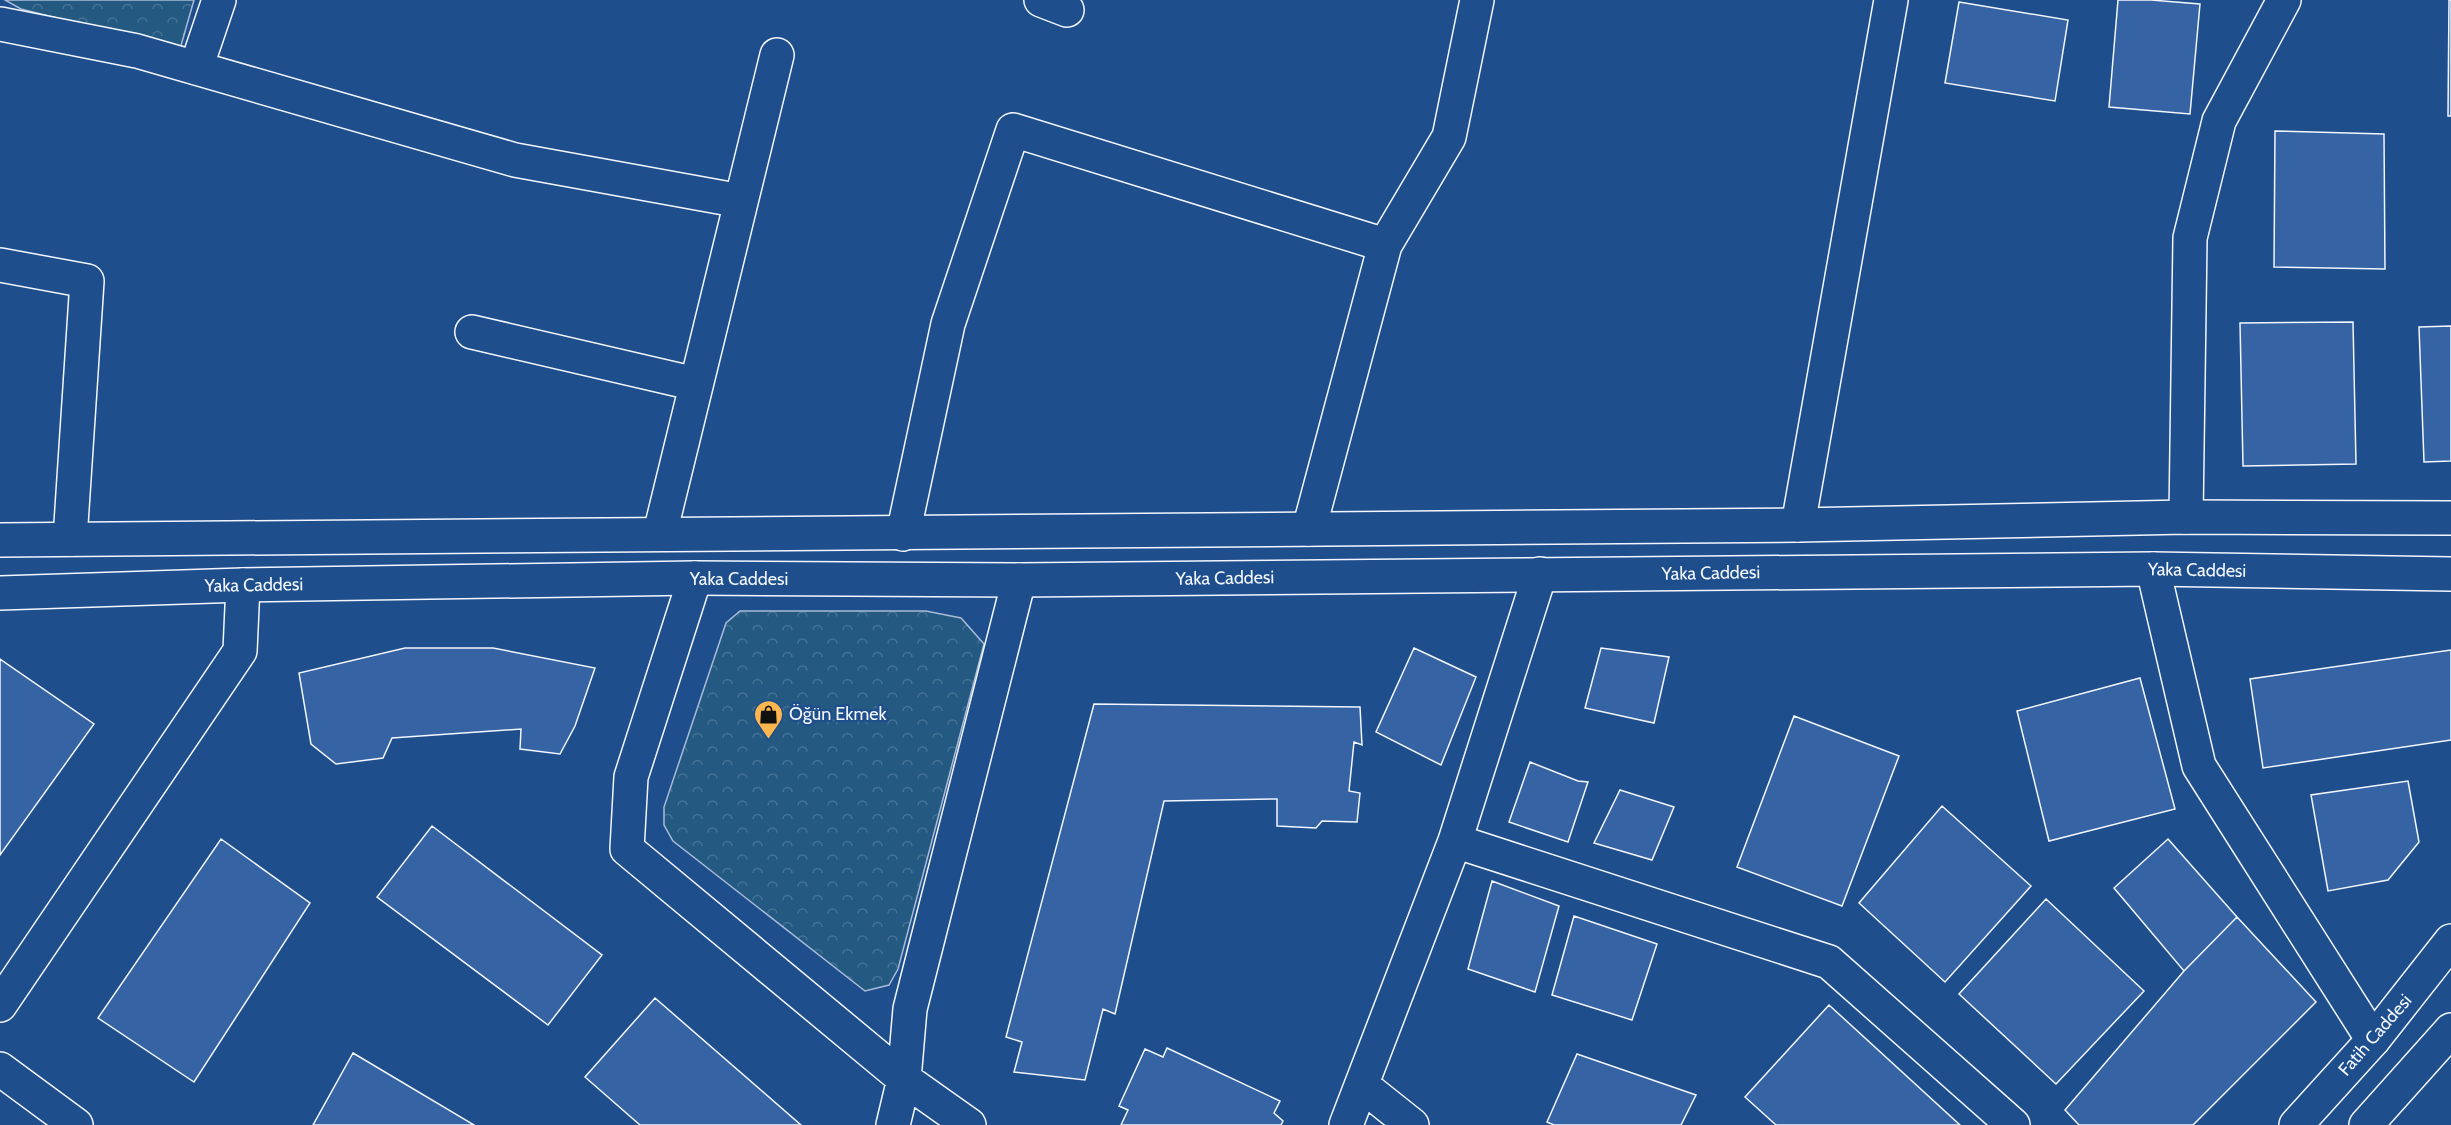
<svg xmlns="http://www.w3.org/2000/svg" width="2451" height="1125" viewBox="0 0 2451 1125" font-family="Cabin,sans-serif">
<style>
.park{fill:url(#park-crowns);stroke:#a8bbd7;stroke-width:1.5}
.building{fill:#3563a3;stroke:#f2f6ff;stroke-width:1.5}
.lines{fill:none;stroke-linecap:round;stroke-linejoin:round}
.street-casing{stroke:#f2f6ff;stroke-width:36}
.secondary-casing{stroke:#f2f6ff;stroke-width:36}
.primary-casing{stroke:#f2f6ff;stroke-width:36}
.street{stroke:#1f4e8c;stroke-width:33}
.secondary{stroke:#1f4e8c;stroke-width:33}
.primary{stroke:#1f4e8c;stroke-width:33}
.labels{text-anchor:middle;stroke-width:4.5;stroke-linejoin:round;paint-order:stroke}
.street-label{font-size:18px;fill:#f2f6ff;stroke:#1f4e8c}
.poi-label{font-size:18px;fill:#f2f6ff;stroke:#1f4e8c;text-anchor:start}
</style>
<defs>
<pattern id="park-crowns" width="20" height="18" patternUnits="userSpaceOnUse" patternTransform="scale(1.5)"><rect width="20" height="18" fill="#245a82"/><path d="M2 6a3 3 0 1 1 6 0M12 15a3 3 0 1 1 6 0" fill="none" stroke="#447295"/></pattern>
</defs>
<rect width="100%" height="100%" fill="#1f4e8c"/>
<path class="park" d="M5 0H194L180 49 21 9Z
M740 611H926L961 618 984 644 898 969 889 985 865 991 673 841 664 825V807L726 623Z"/>
<path class="building" d="M2118 0H2151L2200 4 2190 114 2109 107Z
M2449 0H2451V116H2448Z
M1959 2 2068 20 2055 101 1945 83Z
M2275 131 2384 134 2385 269 2274 267Z
M2353 322 2356 464 2243 466 2240 323Z
M2451 326V461L2424 462 2419 327Z
M405 648H493L595 668 575 726 560 754 520 749 521 729 392 738 383 758 336 764 311 744 299 673Z
M1414 648 1476 677 1441 765 1376 732Z
M1601 648 1669 657 1654 723 1585 708Z
M2451 650V740L2263 768 2250 679Z
M0 659 94 724 0 855Z
M2140 678 2175 809 2049 841 2017 711Z
M1094 704 1360 707 1362 745 1354 742 1349 791 1360 793 1357 822 1322 821 1316 828 1277 826V799L1164 801 1115 1014 1103 1009 1085 1080 1014 1072 1022 1042 1006 1037Z
M1794 716 1899 756 1842 906 1737 867Z
M1530 762 1578 781 1588 782 1568 842 1509 822Z
M2408 781 2419 842 2388 880 2328 891 2311 795Z
M1620 790 1674 807 1652 860 1594 843Z
M1942 806 2031 886 1945 982 1859 903Z
M432 826 602 955 548 1025 377 897Z
M221 839 310 903 194 1082 98 1018Z
M2168 839 2237 917 2184 971 2114 888Z
M1492 881 1559 906 1535 992 1468 969Z
M2046 899 2144 991 2056 1084 1959 994Z
M1574 916 1657 944 1632 1020 1552 995Z
M2237 917 2316 1002 2193 1125H2079L2065 1110 2184 971Z
M655 998 801 1125H640L585 1077Z
M1829 1005 1960 1125H1776L1745 1097Z
M1167 1048 1280 1101 1274 1113 1283 1121 1281 1125H1121L1128 1110 1119 1106 1145 1049 1163 1057Z
M353 1053 474 1125H313Z
M1577 1054 1696 1095 1681 1125H1554L1547 1122Z"/>
<g class="lines">
<defs>
<path id="street" d="M1041 0 1067 10
M0 24 137 51 515 160 741 201
M196 68 219 0
M0 265 87 281 70 539
M472 332 696 384
M2186 517 2190 238 2219 121 2284 0
M1798 525 1891 0
M1309 529 1385 245 1449 137 1477 0
M660 533 777 55
M903 534 948 324 1013 130 1385 245
M2153 569 2199 766 2373 1040
M695 578 631 777 627 849 904 1079 969 1125
M1455 841 1829 962 2013 1125
M0 1005 240 651 243 585
M0 1069 76 1125
M1363 1086 1412 1125
M893 1125 904 1079 910 1009 1019 580
M1346 1125 1455 841 1540 574"/>
<path id="secondary" d="M0 540 1798 525 2186 517 2451 518
M0 593 243 585 695 578 1019 580 2153 569 2451 574"/>
<path id="primary" d="M2296 1125 2373 1040 2451 941
M2366 1125 2451 1030"/>
</defs>
<use href="#street" class="street-casing"/>
<use href="#secondary" class="secondary-casing"/>
<use href="#primary" class="primary-casing"/>
<use href="#street" class="street"/>
<use href="#secondary" class="secondary"/>
<use href="#primary" class="primary"/>
</g>
<defs>
<symbol id="shop-pin" viewBox="-11 -11 22 30"><path d="M0 17L-7.5 6A9.5 9.5 0 1 1 7.5 6Z" fill="#ffb74d" stroke="#1f4e8c"/><path d="M-5-2.5h2.3a2.7 3.5 0 0 1 5.4 0H5L5.5 6h-11ZM-1.5-2.5h3a1.5 2.3 0 0 0-3 0Z" fill="#111"/></symbol>
</defs>
<g fill-rule="evenodd">
<use href="#shop-pin" x="752" y="698" width="33" height="45"/>
</g>
<g class="labels">
<g class="street-label">
<text transform="translate(2197 570) rotate(1)" y="6">Yaka Caddesi</text>
<text transform="translate(1711 573) rotate(-1)" y="6">Yaka Caddesi</text>
<text transform="translate(1225 578) rotate(-1)" y="6">Yaka Caddesi</text>
<text x="739" y="585">Yaka Caddesi</text>
<text transform="translate(254 585) rotate(-1)" y="6">Yaka Caddesi</text>
<text transform="translate(2375 1035) rotate(-49)" y="6">Fatih Caddesi</text>
</g>
<g class="poi-label">
<text x="789" y="720">Öğün Ekmek</text>
</g>
</g>
</svg>
